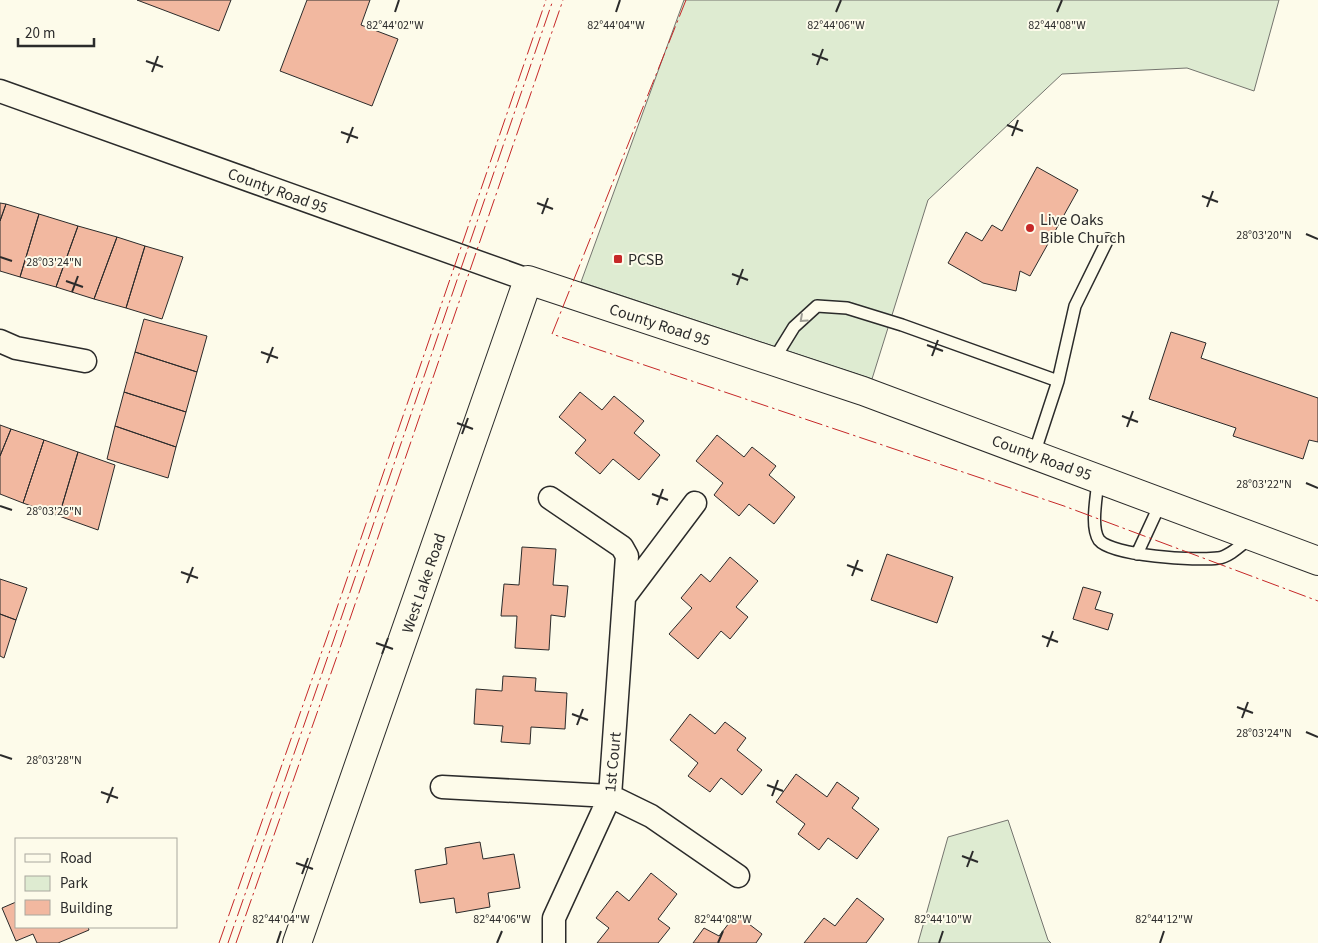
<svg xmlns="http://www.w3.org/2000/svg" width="1318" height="943" viewBox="0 0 1318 943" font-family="'Source Sans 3',sans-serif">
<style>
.green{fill:#deebd1;stroke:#74746e}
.building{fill:#f2b8a0;stroke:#2b2b2b}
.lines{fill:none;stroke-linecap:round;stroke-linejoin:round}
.service-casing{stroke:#2b2b2b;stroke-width:14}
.minor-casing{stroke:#2b2b2b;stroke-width:25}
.tertiary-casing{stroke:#2b2b2b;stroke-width:30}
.service{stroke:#fdfbea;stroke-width:11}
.minor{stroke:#fdfbea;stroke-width:22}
.tertiary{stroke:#fdfbea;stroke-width:28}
.power{stroke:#c62828;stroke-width:1;stroke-dasharray:18 4 2.5 4;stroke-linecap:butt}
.oneway{stroke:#9e9d94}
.ticks{fill:none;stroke:#2b2b2b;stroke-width:2}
.poi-dot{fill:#c62828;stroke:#fdfbea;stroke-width:2}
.labels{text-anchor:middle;stroke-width:4;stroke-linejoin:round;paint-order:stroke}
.street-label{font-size:16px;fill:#2b2b2b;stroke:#fdfbea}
.poi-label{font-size:16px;fill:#2b2b2b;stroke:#fdfbea;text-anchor:start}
.ticks-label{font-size:12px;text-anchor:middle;fill:#2b2b2b;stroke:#fdfbea;stroke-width:4;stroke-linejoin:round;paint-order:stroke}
</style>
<rect width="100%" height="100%" fill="#fdfbea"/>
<path class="green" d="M684 0H1279L1254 91 1187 68 1062 74 928 200 872 379 581 282Z
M1008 820 1048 940 1051 943H918L948 837Z"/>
<path class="building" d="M137 0H231L219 31Z
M307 0H370L361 25 398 39 372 106 280 71Z
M1037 167 1078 190 1030 276 1020 271 1016 291 983 283 948 263 966 232 982 241 992 225 1002 231Z
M0 203 6 204 0 221Z
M6 204 39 214 20 277 0 271V221Z
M39 214 78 226 56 287 20 277Z
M78 226 117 237 94 299 56 287Z
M117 237 145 246 126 308 94 299Z
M145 246 183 257 162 319 126 308Z
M144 319 207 336 197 372 135 352Z
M1171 332 1206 343 1201 358 1318 398V442L1309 440 1303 459 1233 436 1236 428 1149 399Z
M135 352 197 372 186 412 124 392Z
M124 392 186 412 176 447 115 426Z
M580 392 602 410 614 396 644 421 634 433 660 455 639 480 613 459 600 474 575 453 586 440 559 417Z
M0 425 11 429 0 456Z
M115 426 176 447 168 478 107 459Z
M11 429 44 440 23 503 0 494V456Z
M717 435 744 457 752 447 776 466 769 475 795 497 774 524 749 504 739 516 714 495 723 483 696 461Z
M44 440 78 452 59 516 23 503Z
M78 452 115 465 98 530 59 516Z
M522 547 556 549 553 585 568 586 565 617 551 615 549 650 515 648 517 616H501L504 584 519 585Z
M887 554 953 577 937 623 871 600Z
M730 557 758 581 736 607 748 617 730 639 721 631 698 659 669 634 692 608 681 598 701 574 710 582Z
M0 579 27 588 16 620 0 614Z
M1083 587 1101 592 1095 609 1113 614 1108 630 1073 619Z
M0 614 16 620 4 658 0 656Z
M503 676 536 678 535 691 567 693 565 729 531 727 530 744 501 742 503 726 474 724 476 689 502 691Z
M690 714 715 734 725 722 746 738 737 750 762 770 742 795 721 778 710 792 688 776 698 763 670 740Z
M796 774 827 797 837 782 859 798 852 808 879 829 857 859 828 838 819 850 798 834 805 824 776 802Z
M480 842 483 859 514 854 520 888 488 893 490 907 456 913 454 898 420 903 415 870 447 864 445 848Z
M651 873 677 894 658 919 670 928 658 943H597L609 928 596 918 617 891 629 901Z
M857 898 884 919 866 943H804L824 918 835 926Z
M16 902V927H88L89 930 58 943H37L33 934 16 941 2 908Z
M736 914 762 934 756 943H693L704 928 719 936Z"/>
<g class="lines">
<defs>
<path id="service" d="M773 361 794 327 817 306 847 308 902 325 1058 381
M1034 454 1058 381 1075 306 1108 239
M1098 480C1097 495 1090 527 1099 540 1112 556 1197 561 1218 558 1229 557 1241 545 1250 538
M1137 554 1161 502"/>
<path id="minor" d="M0 91 528 280
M0 341 16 348 85 361
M550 498 622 547 627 556 610 796 554 918V943
M625 596 695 503
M442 787 610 796 651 816 738 876"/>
<path id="tertiary" d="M297 943 528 280 863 391 1318 561"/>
</defs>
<use href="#service" class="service-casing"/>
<use href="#minor" class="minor-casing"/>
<use href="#tertiary" class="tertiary-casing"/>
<use href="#service" class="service"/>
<use href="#minor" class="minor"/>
<use href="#tertiary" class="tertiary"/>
<path class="power" d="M686 0 552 334 1064 506 1318 601
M219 943 327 637 546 0
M228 943 334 639 553 0
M236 943 342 642 563 0"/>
</g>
<defs><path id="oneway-chevron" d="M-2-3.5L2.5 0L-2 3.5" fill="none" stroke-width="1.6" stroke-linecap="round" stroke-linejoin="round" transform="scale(1.25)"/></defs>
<use class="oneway" href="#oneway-chevron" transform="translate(803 319) rotate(138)"/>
<path class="ticks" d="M395 12 399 0M616 12 620 0M836 12 841 0M1057 12 1062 0M812 54 828 60M146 61 163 67M817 65 823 49M152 72 158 56M1007 125 1023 131M341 132 358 138M1012 136 1018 120M347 143 353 127M1202 196 1218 202M537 203 553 209M1207 207 1213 191M542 214 548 198M1306 234 1318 239M0 257 12 261M732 274 748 280M66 281 83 287M737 285 743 269M72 292 78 276M927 345 943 351M261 352 278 358M932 356 938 340M267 363 273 347M1122 416 1138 422M457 423 473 429M1127 427 1133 411M462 434 468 418M1306 483 1318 488M652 494 668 500M657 505 663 489M0 506 12 510M847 565 863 571M181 572 198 578M852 576 858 560M187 583 193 567M1042 636 1058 642M376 643 393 649M1047 647 1053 631M382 654 388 638M1237 707 1253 713M572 714 588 720M1242 718 1248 702M577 725 583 709M1306 732 1318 737M0 755 12 759M767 785 783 791M101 792 118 798M772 796 778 780M107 803 113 787M962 856 978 862M296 863 313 869M967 867 973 851M302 874 308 858M277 943 281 931M497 943 502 931M718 943 723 931M939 943 943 931M1160 943 1164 931"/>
<g class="poi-dot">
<circle cx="1030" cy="228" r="5"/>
<rect x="613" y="254" width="10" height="10" rx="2.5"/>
</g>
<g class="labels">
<g class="street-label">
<text transform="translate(278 190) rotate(20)" y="6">County Road 95</text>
<text transform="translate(660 324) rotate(18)" y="6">County Road 95</text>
<text transform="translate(1042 457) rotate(20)" y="6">County Road 95</text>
<text transform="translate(423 583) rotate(-71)" y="6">West Lake Road</text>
<text transform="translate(612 762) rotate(-85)" y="6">1st Court</text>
</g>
<g class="poi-label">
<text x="1040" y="225">Live Oaks<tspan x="1040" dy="18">Bible Church</tspan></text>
<text x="628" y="265">PCSB</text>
</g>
</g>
<g class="ticks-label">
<text x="395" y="29">82°44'02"W</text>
<text x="616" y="29">82°44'04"W</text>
<text x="836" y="29">82°44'06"W</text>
<text x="1057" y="29">82°44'08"W</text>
<text x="1264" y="239">28°03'20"N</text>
<text x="54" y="266">28°03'24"N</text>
<text x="1264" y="488">28°03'22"N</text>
<text x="54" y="515">28°03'26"N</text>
<text x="1264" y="737">28°03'24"N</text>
<text x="54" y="764">28°03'28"N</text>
<text x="281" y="923">82°44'04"W</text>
<text x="502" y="923">82°44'06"W</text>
<text x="723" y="923">82°44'08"W</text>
<text x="943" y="923">82°44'10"W</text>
<text x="1164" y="923">82°44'12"W</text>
</g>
<rect x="15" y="838" width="162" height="90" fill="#fdfbea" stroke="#a9a89e"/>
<rect x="25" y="854" width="25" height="8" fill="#fdfbea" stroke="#a9a89e"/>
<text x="60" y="863" font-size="15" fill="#2b2b2b">Road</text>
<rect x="25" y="876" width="25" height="15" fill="#deebd1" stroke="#a9a89e"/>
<text x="60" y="888" font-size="15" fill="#2b2b2b">Park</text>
<rect x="25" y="900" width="25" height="15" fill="#f2b8a0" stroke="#a9a89e"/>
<text x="60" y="913" font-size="15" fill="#2b2b2b">Building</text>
<path d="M18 38v8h76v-8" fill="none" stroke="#2b2b2b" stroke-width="2.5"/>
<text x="25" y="38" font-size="15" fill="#2b2b2b" stroke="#fdfbea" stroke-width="4" paint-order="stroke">20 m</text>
</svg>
